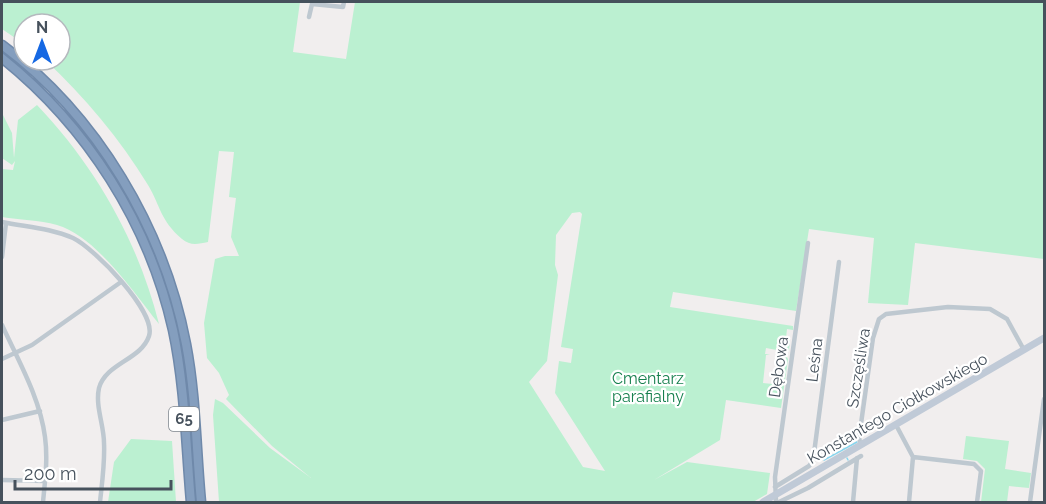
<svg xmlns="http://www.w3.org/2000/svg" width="1046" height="504" viewBox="0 0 1046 504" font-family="Raleway,sans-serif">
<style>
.green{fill:#bbf0d1;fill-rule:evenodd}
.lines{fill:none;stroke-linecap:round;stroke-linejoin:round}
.stream{stroke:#87d5ee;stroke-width:1.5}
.highway-casing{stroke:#6f89aa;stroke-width:11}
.street{stroke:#bec8d0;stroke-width:4.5}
.secondary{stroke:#c0cad7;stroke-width:7}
.highway{stroke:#849ebe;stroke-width:8}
.labels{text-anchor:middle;stroke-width:4.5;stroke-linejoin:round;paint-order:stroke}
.shield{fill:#fff;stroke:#7e858d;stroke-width:1.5}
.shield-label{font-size:15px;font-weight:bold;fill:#46515c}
.street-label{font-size:16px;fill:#46515c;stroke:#fff}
.park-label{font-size:16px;fill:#157f4d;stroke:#fff}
</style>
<rect width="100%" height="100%" fill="#f1eeee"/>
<path class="green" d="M2 2H300L293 52 346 59 355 2H1044V259L915 243 908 305 868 303 874 238 809 229 796 311 673 292 670 307 793 326V330L787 329 786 338 790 339 789 350 787 352 766 348 765 354H770L766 355 763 383 782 385 786 358 782 356H786L788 359 781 408 726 400 720 440 654 480 687 462 770 473 767 494 753 502H219L213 415 215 399 223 403 270 448 311 478 272 446 226 399 229 395 219 373 207 358 204 323 215 259 225 256H239L231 237 236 198 229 197 234 152 219 151 208 242C198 244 190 246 182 239 160 220 161 207 148 185 120 139 85 97 45 60H60V24H24V44L2 29ZM580 212 582 214 561 347 573 349 571 363 559 361 555 393 605 471 583 467 529 382 547 361 558 275 555 265 556 235 572 213Z
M37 105C96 167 138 241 159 324 134 293 96 236 57 225 39 220 19 220 2 217V169L13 170 15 161 12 165 2 158V113L12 133 14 158 18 120Z
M181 352H183L197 502H194Z
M966 436 1009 441 1005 469 1031 473 1029 488 1009 486 1007 502H981L985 469 977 461 963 459Z
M131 439 172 441 176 502H108L114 462Z"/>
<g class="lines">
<path class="stream" d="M2 3 4 2
M847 458 848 460
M824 460 857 442"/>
<defs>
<path id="highway" d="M2 45C97 115 164 229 186 344 196 396 196 450 201 502
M2 58C87 126 149 223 173 330 185 386 186 446 191 502"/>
</defs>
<use href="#highway" class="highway-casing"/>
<path class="street" d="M309 17 312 4 343 7 344 2
M2 222C26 227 50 228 73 238 94 248 157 312 149 336 141 360 106 363 99 388 95 406 104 425 104 443 105 463 102 483 100 502
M2 257 6 223
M2 325C18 360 40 398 45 437 48 459 45 481 43 502
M2 359 32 345 121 282
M2 420 40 411
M896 425 913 457 909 502
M861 445 859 438 873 338 879 319 886 314 948 307 990 309 1007 319 1024 350
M913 457 974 464 981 471 977 502
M2 480 45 481
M775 487 809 466 813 461 839 262
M776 502 775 477 808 243
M779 502 808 488 861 456
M853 502 857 458
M1030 502 1044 399"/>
<path class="secondary" d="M763 502 1044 338"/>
<use href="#highway" class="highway"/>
</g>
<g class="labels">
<rect class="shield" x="169" y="407" width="30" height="24" rx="4.5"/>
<g class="shield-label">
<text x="184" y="424">65</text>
</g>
<g class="street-label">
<text transform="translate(814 360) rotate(-83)" y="6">Leśna</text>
<text transform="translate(778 367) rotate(-82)" y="6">Dębowa</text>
<text transform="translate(858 368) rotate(-81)" y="6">Szczęśliwa</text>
<text transform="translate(897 408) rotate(-30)" y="6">Konstantego Ciołkowskiego</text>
</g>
<g class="park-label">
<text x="648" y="384">Cmentarz<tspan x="648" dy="18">parafialny</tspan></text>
</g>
</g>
<rect width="1046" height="504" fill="none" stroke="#46515c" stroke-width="6"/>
<g transform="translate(42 42)"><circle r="28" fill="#ffffff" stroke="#b5b9be" stroke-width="1.5"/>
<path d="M0-4.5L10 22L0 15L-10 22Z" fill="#1568e3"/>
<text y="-9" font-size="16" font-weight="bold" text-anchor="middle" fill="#46515c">N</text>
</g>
<path d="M15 480v9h156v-9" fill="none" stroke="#46515c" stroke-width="3"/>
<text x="24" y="480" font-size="18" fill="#46515c" stroke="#ffffff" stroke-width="4.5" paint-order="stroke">200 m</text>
</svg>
